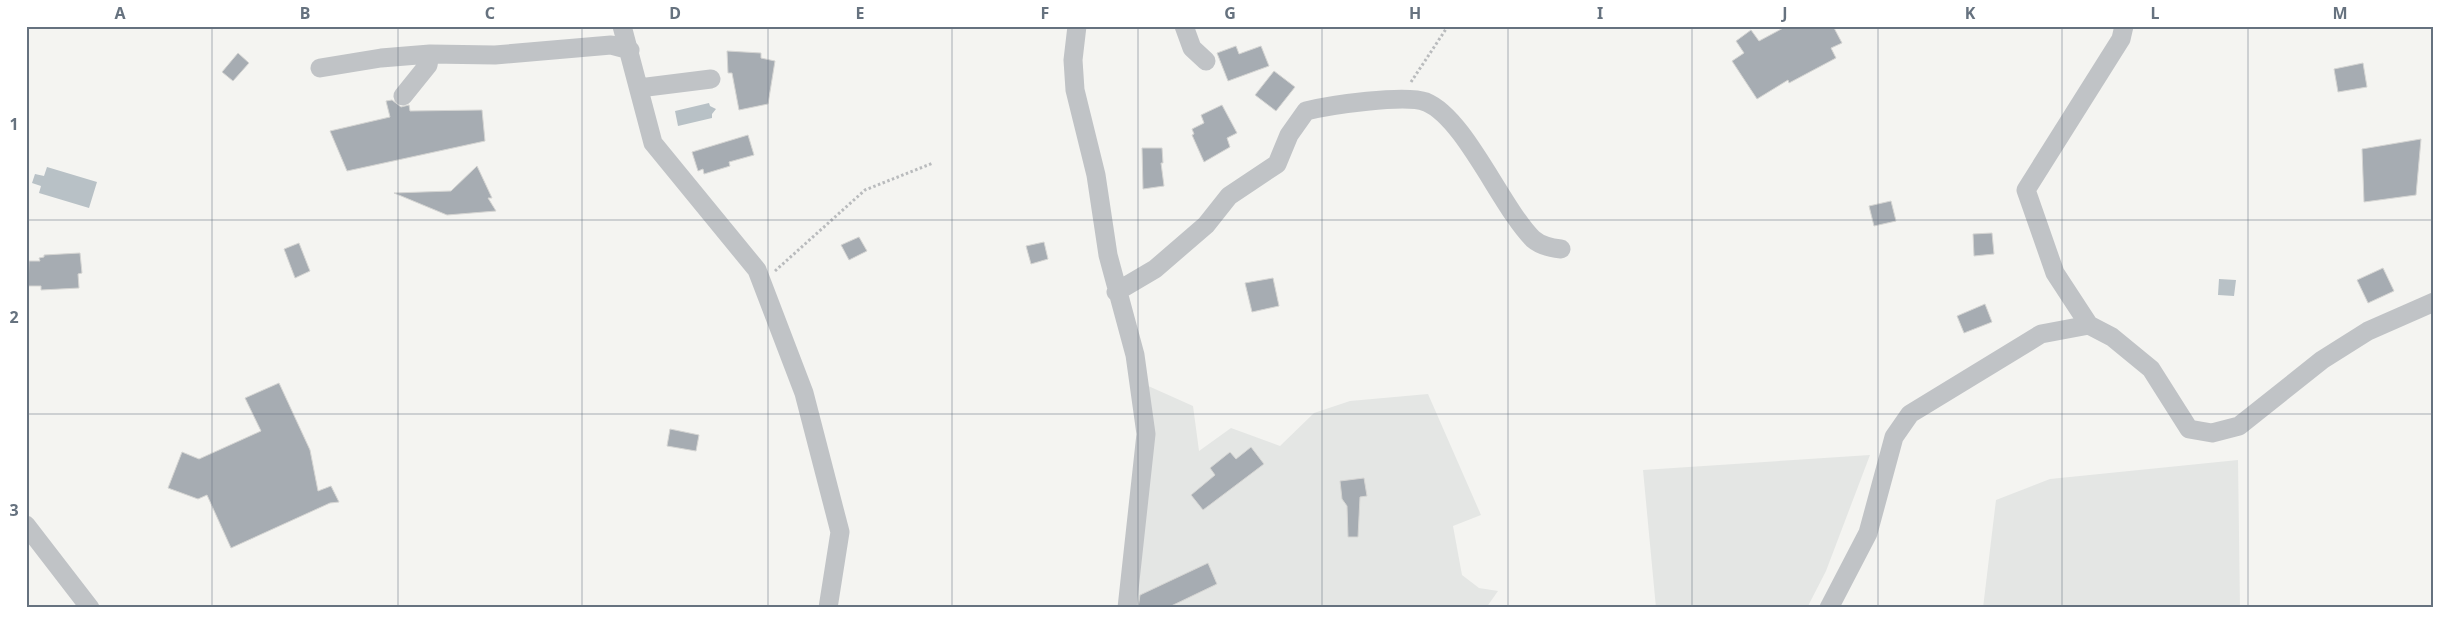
<svg xmlns="http://www.w3.org/2000/svg" width="2460" height="634" viewBox="0 0 2460 634" font-family="'Noto Sans',sans-serif">
<style>
.built{fill:#e4e6e4}
.water{fill:#b8c1c6}
.building{fill:#a6acb2;stroke:#d5d5d3}
.lines{fill:none;stroke-linecap:round;stroke-linejoin:round}
.path{stroke:#b9bbbd;stroke-width:3;stroke-dasharray:2.5 2.5;stroke-linecap:butt}
.minor{stroke:#c0c3c6;stroke-width:19}
.grid{fill:none;stroke:#66727f;stroke-width:1;stroke-opacity:0.55}
.neatline{fill:none;stroke:#66727f;stroke-width:2}
.grid-label{font-size:16px;text-anchor:middle;font-weight:bold;fill:#66727f}
</style>
<rect width="100%" height="100%" fill="#f4f4f1"/>
<path class="built" d="M1146 385 1193 406 1199 451 1231 428 1280 446 1314 413 1350 401 1428 394 1481 515 1453 526 1462 575 1479 588 1498 591 1486 608H1121Z
M1870 455 1826 571 1807 608H1656L1643 470Z
M2238 460 2240 608H1983L1996 500 2050 479Z"/>
<path class="water" d="M709 103 710 106 716 109 712 114V118L678 126 675 111Z
M47 167 97 182 89 208 39 193 41 186 32 183 35 174 44 176Z
M2219 279 2236 280 2234 296 2218 295Z"/>
<path class="building" d="M1787 26H1833L1842 43 1831 48 1836 58 1789 83 1788 80 1757 99 1732 61 1744 53 1736 41 1751 30 1759 41Z
M1236 46 1239 54 1261 46 1269 66 1228 81 1217 53Z
M727 51 761 53V58L775 61 768 104 739 110 732 73H728Z
M238 53 249 63 233 81 222 72Z
M2363 63 2367 87 2338 92 2334 69Z
M1274 71 1295 87 1276 111 1255 95Z
M392 100 401 107 409 105 410 111 482 110 485 141 347 171 330 131 390 117 386 101Z
M1222 105 1237 133 1227 138 1230 147 1204 162 1192 135 1194 134 1192 129 1204 123 1201 115Z
M748 135 754 155 729 162 730 166 704 174 703 169 698 171 692 152Z
M2421 139 2416 195 2364 202 2362 149Z
M1142 148H1162L1163 163H1161L1164 186 1143 189Z
M477 166 492 198H488L496 211 447 215 394 193 451 191Z
M1891 201 1896 221 1874 226 1869 206Z
M1992 233 1994 254 1974 256 1973 234Z
M859 237 867 251 849 260 841 245Z
M1044 242 1048 259 1031 264 1026 246Z
M299 243 310 271 295 278 284 249Z
M80 253 82 273 78 274 79 288 41 290V286H28L29 261H40L39 258 44 257V255Z
M2383 268 2394 291 2368 303 2357 280Z
M1273 278 1279 306 1252 312 1245 283Z
M1985 304 1992 322 1964 333 1957 316Z
M279 383 310 450 318 491 331 486 339 502 330 503 231 548 207 495 198 499 168 488 182 452 199 459 261 431 245 398Z
M670 429 699 435 696 451 667 446Z
M1251 447 1264 464 1203 510 1191 495 1215 475 1210 468 1230 452 1236 459Z
M1364 478 1367 496 1360 497 1358 537H1348L1347 506 1342 499 1340 481Z
M1208 563 1217 584 1167 608H1138L1140 595Z"/>
<g class="lines">
<path class="path" d="M1411 82 1448 26
M775 271 865 190 933 163"/>
<path class="minor" d="M622 26 653 143 757 270 804 393 840 532 828 608
M1077 26 1073 60 1075 90 1096 175 1108 255 1135 355 1146 434 1127 608
M1184 26 1192 48 1206 61
M320 68 381 58 430 54 495 55 611 45 630 50
M639 88 711 79
M403 96 428 65 430 54
M1116 292 1155 269 1206 225 1229 196 1277 164 1289 135 1306 111C1330 105 1405 94 1426 102 1465 118 1501 207 1533 239 1541 246 1551 248 1561 249
M2089 325 2055 273 2026 190 2121 39 2124 26
M26 525 90 608
M1829 608 1868 533 1894 437 1910 414 2041 334 2089 325 2112 337 2151 369 2189 429 2212 433 2239 426 2322 360 2368 331 2434 302"/>
</g>
<path class="grid" d="M212 26V608M398 26V608M582 26V608M768 26V608M952 26V608M1138 26V608M1322 26V608M1508 26V608M1692 26V608M1878 26V608M2062 26V608M2248 26V608M26 220H2434M26 414H2434"/>
<rect width="2460" height="634" fill="none" stroke="#ffffff" stroke-width="55"/>
<rect x="28" y="28" width="2404" height="578" class="neatline"/>
<g class="grid-label">
<text x="120" y="19">A</text>
<text x="305" y="19">B</text>
<text x="490" y="19">C</text>
<text x="675" y="19">D</text>
<text x="860" y="19">E</text>
<text x="1045" y="19">F</text>
<text x="1230" y="19">G</text>
<text x="1415" y="19">H</text>
<text x="1600" y="19">I</text>
<text x="1785" y="19">J</text>
<text x="1970" y="19">K</text>
<text x="2155" y="19">L</text>
<text x="2340" y="19">M</text>
<text x="14" y="130">1</text>
<text x="14" y="323">2</text>
<text x="14" y="516">3</text>
</g>
</svg>
